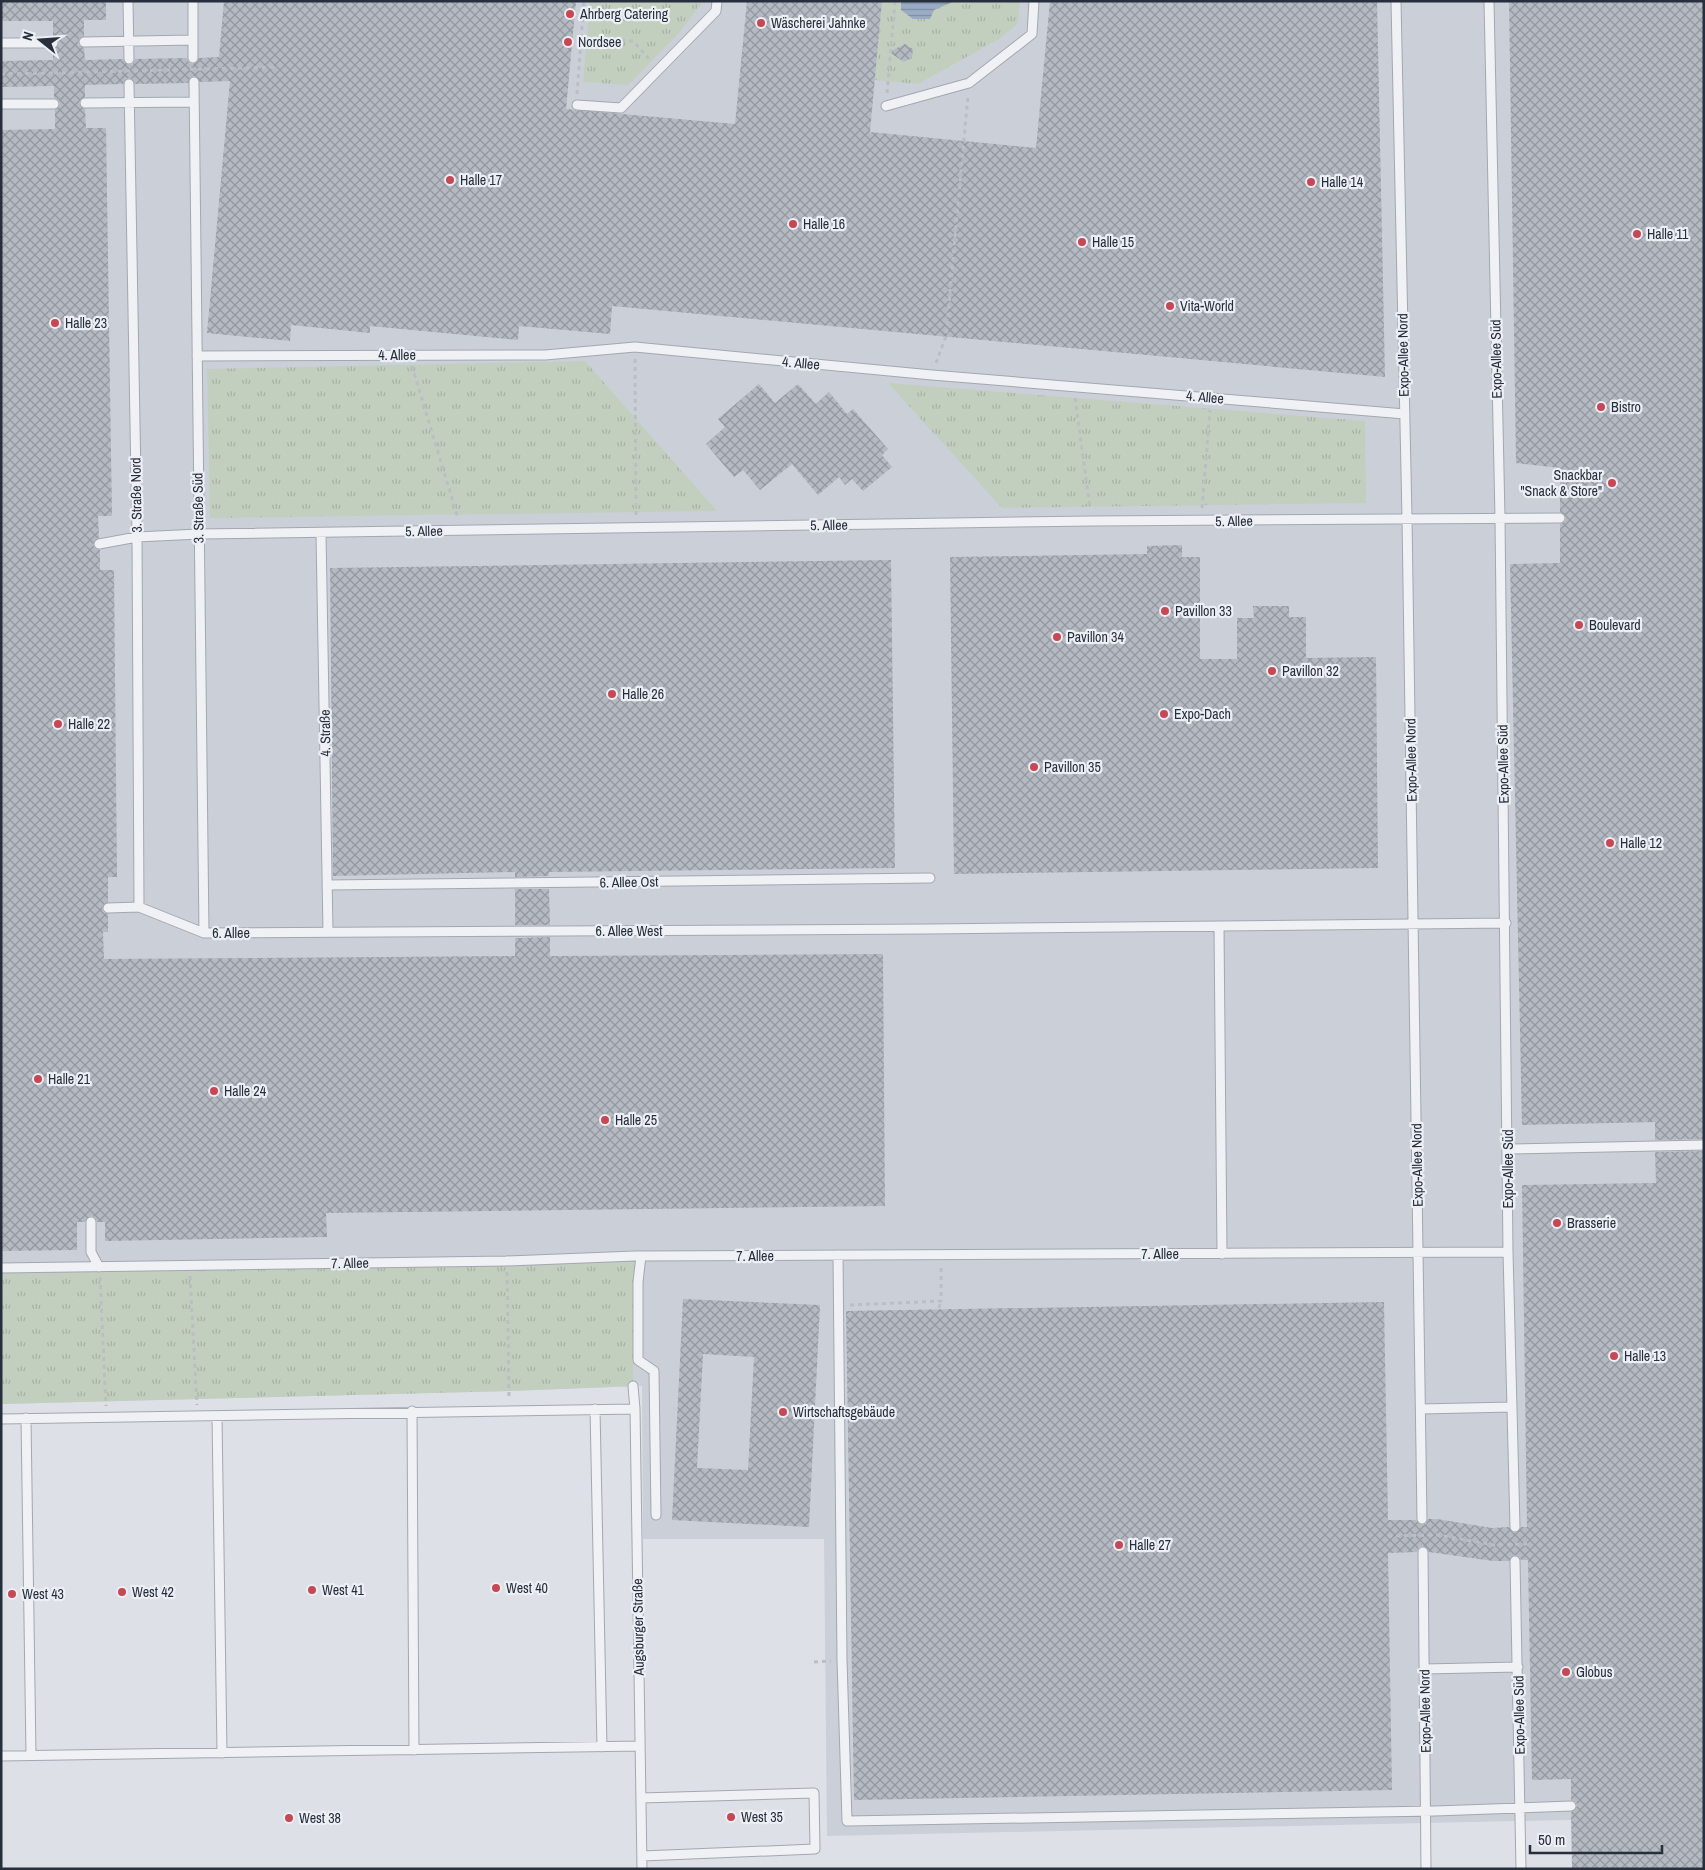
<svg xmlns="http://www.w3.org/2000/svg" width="1705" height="1870" viewBox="0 0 1705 1870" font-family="'Archivo Narrow',sans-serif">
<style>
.built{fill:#cbcfd8}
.grass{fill:url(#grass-tufts)}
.water{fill:url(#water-rules)}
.building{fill:url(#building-cross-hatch);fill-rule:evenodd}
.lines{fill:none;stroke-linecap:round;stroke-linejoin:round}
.lane-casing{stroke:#a3a7b0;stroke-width:11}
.path{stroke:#bbbec5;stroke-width:3;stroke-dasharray:4 4;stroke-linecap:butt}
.lane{stroke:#eff1f5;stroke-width:9}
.path-bridge{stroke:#bbbec5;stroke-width:3;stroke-dasharray:4 4;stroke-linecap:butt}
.poi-dot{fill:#c64854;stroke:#eceff4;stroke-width:2}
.labels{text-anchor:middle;stroke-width:4.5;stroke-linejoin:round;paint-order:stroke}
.poi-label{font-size:14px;fill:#272e3c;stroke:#eceff4;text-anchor:start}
.street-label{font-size:14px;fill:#272e3c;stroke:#eceff4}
</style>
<defs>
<pattern id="grass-tufts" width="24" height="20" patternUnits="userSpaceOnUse" patternTransform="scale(1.25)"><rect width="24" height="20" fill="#c2cfbf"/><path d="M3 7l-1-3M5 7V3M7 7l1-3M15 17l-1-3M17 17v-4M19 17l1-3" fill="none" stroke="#a7b2a5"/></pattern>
<pattern id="water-rules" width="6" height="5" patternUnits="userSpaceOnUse" patternTransform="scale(1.25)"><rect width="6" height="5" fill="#9aacc5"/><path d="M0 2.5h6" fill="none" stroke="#7e8ca1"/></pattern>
<pattern id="building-cross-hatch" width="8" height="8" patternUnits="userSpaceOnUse" patternTransform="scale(1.25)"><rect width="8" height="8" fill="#b5b9c2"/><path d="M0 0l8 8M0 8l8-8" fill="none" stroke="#93979f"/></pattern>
</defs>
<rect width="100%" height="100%" fill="#dde0e6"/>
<path class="built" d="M1 1H1704V1817L827 1836 824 1539H643L642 1386 509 1391 1 1404Z"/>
<path class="grass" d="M590 1H703L680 32 628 85 583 82Z
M882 1H1020L1018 22 1013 28 999 39 918 84 875 80Z
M585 361 717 511 210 518 207 369Z
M888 383 1365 421 1366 503 1002 508Z
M635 1256 633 1386 509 1391 1 1404V1268Z"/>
<path class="water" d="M901 1H955L934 10 930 19H913L901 10Z"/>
<path class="building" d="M1 1H106V20H84V36L79 39 78 45 84 48 85 60 123 59 129 65 133 64 135 59 187 58 189 63 193 64 199 58 219 57 224 1H576L566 109 735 124 747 1H882L870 132 1036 148 1050 1H1377L1385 377 612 306 610 334 519 326 518 340 370 326V333L291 325 290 341 207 333 230 81 200 82 197 77 193 76 188 83 135 84 132 79 128 78 123 84 85 85V97L80 100 79 104 85 109 86 128H106L112 516H98L99 538 95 540 93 545 95 548 100 550V570H114L117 877H108V902L102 908 103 912 108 914V932H103L104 959 515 956V938L550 937V956L883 954 885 1206 326 1213 327 1237 105 1241V1222H97L95 1217 91 1216 85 1222H77V1250L1 1251V130L55 129V110L60 104 59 100 54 98V86L1 87V61L53 60V49L59 43 58 39 53 37V21H1Z
M1509 1H1704V1139L1655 1140V1122L1522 1125 1510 564 1560 563V524L1565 521 1566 517 1560 512V468L1516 463Z
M905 44 913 49 912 58 904 62 889 52Z
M759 384 775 403 798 384 816 404 829 392 847 414 853 409 888 449 882 455 892 467 863 491 852 479 845 485 839 477 818 495 792 464 760 490 743 470 734 477 706 444 725 427 718 419Z
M1182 545V557H1200V659H1237V618H1254L1253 606H1289V617H1306V658L1376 657 1378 868 954 874 950 557 1147 554V546Z
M891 560 895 868 549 872V876L515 877V872L333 876 330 568Z
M515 889H549L550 925H515Z
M1704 1151V1869H1572L1571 1812 1577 1806 1576 1802 1571 1800V1779L1532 1780 1528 1560H1521L1518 1556 1514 1555 1509 1561H1493L1429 1552 1423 1546 1419 1547 1417 1552 1388 1553 1392 1790 854 1800 846 1311 1384 1302 1388 1520H1416L1422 1525 1426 1524 1428 1519H1437L1492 1528 1509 1527 1512 1532 1516 1533 1521 1527H1527L1522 1185 1656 1183 1655 1152Z
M683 1299 820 1305 809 1527 672 1520ZM703 1354 754 1357 748 1470 697 1468Z"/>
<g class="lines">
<defs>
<path id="lane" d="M128 1 129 59
M193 1V58
M1396 1 1407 518 1422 1519
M1489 1 1500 518 1508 1252 1515 1527
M84 42 193 40
M1 43H53
M194 82 204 933
M129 84 137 537 139 907
M85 103 194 102
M1 104H54
M577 105 621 108 716 11 717 1
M886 106 969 83 1032 34 1034 1
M197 356 545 355 635 347 932 375 1405 414
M321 533 328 932
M99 544 137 537 199 534 1092 521 1560 518
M327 885 930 878
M108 908 139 907 204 933 930 929 1506 923
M1219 927 1222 1254
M1509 1149 1704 1145
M91 1222V1252L99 1267
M838 1255 842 1660 847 1821 1435 1811 1571 1806
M641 1256 638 1282V1360L654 1371 656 1515
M1 1268 506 1261 635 1256 1508 1252
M633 1386 635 1409 642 1869
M595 1409 602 1747
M1421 1409 1512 1407
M412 1411 414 1750
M217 1416 222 1753
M26 1418 31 1755
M1 1419 635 1409
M1423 1552 1426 1869
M1515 1561 1521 1869
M1424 1669 1518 1667
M1 1756 640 1746
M641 1798 814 1793 815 1849 642 1856"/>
</defs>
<use href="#lane" class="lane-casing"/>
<path class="path" d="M581 38 633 41 650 60
M1 74 54 73
M887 93 895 1
M577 94 584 1
M635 359 636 515
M936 363 946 336 968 95
M412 366 458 518
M1075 398 1090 508
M1202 508 1210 410
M507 1272 509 1398
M190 1276 197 1405
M100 1277 106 1406
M850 1305 941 1301V1266
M939 1308 941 1301
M1388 1536 1438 1535 1494 1545 1527 1544
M814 1662 831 1661"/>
<use href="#lane" class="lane"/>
<path class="path-bridge" d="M54 73 277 67"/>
</g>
<g class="poi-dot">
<circle cx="570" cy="14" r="5"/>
<circle cx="761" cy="23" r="5"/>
<circle cx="568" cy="42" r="5"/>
<circle cx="450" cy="180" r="5"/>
<circle cx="1311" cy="182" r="5"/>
<circle cx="793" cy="224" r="5"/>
<circle cx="1637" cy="234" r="5"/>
<circle cx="1082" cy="242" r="5"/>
<circle cx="1170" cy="306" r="5"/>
<circle cx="55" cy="323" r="5"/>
<circle cx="1601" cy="407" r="5"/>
<circle cx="1612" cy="483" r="5"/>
<circle cx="1165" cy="611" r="5"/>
<circle cx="1579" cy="625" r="5"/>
<circle cx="1057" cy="637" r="5"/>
<circle cx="1272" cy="671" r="5"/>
<circle cx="612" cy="694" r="5"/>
<circle cx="1164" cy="714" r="5"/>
<circle cx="58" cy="724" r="5"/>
<circle cx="1034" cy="767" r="5"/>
<circle cx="1610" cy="843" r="5"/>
<circle cx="38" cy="1079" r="5"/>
<circle cx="214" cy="1091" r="5"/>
<circle cx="605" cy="1120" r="5"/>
<circle cx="1557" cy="1223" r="5"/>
<circle cx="1614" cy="1356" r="5"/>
<circle cx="783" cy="1412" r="5"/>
<circle cx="1119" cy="1545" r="5"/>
<circle cx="496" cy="1588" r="5"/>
<circle cx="312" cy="1590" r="5"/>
<circle cx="122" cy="1592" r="5"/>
<circle cx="12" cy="1594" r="5"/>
<circle cx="1566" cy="1672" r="5"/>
<circle cx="731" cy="1817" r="5"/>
<circle cx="289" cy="1818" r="5"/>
</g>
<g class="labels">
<g class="poi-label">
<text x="580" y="19">Ahrberg Catering</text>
<text x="771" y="28">Wäscherei Jahnke</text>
<text x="578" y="47">Nordsee</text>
<text x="460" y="185">Halle 17</text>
<text x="1321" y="187">Halle 14</text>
<text x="803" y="229">Halle 16</text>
<text x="1647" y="239">Halle 11</text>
<text x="1092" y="247">Halle 15</text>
<text x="1180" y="311">Vita-World</text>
<text x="65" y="328">Halle 23</text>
<text x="1611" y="412">Bistro</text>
<text x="1602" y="480" text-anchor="end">Snackbar<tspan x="1602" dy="16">"Snack &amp; Store"</tspan></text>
<text x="1175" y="616">Pavillon 33</text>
<text x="1589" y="630">Boulevard</text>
<text x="1067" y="642">Pavillon 34</text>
<text x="1282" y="676">Pavillon 32</text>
<text x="622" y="699">Halle 26</text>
<text x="1174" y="719">Expo-Dach</text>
<text x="68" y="729">Halle 22</text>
<text x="1044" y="772">Pavillon 35</text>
<text x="1620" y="848">Halle 12</text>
<text x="48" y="1084">Halle 21</text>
<text x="224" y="1096">Halle 24</text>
<text x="615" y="1125">Halle 25</text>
<text x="1567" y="1228">Brasserie</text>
<text x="1624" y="1361">Halle 13</text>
<text x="793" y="1417">Wirtschaftsgebäude</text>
<text x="1129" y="1550">Halle 27</text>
<text x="506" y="1593">West 40</text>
<text x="322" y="1595">West 41</text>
<text x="132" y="1597">West 42</text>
<text x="22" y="1599">West 43</text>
<text x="1576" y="1677">Globus</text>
<text x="741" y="1822">West 35</text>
<text x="299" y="1823">West 38</text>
</g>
<g class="street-label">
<text x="397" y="360">4. Allee</text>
<text transform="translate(1403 355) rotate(-91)" y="5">Expo-Allee Nord</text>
<text transform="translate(1496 359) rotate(-91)" y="5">Expo-Allee Süd</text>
<text transform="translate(801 363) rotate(5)" y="5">4. Allee</text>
<text transform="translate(1205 397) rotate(5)" y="5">4. Allee</text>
<text transform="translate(136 495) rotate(-91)" y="5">3. Straße Nord</text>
<text transform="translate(198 508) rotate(-91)" y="5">3. Straße Süd</text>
<text transform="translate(1234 521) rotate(-1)" y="5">5. Allee</text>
<text transform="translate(829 525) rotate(-1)" y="5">5. Allee</text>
<text transform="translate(424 531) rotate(-1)" y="5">5. Allee</text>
<text transform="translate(325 733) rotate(-91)" y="5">4. Straße</text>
<text transform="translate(1411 760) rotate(-91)" y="5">Expo-Allee Nord</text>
<text transform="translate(1503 764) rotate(-91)" y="5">Expo-Allee Süd</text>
<text transform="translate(629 882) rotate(-1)" y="5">6. Allee Ost</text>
<text x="629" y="936">6. Allee West</text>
<text x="231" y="938">6. Allee</text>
<text transform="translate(1417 1165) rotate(-91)" y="5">Expo-Allee Nord</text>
<text transform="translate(1508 1169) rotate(-90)" y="5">Expo-Allee Süd</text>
<text x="1160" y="1259">7. Allee</text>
<text x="755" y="1261">7. Allee</text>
<text transform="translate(350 1263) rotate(-1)" y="5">7. Allee</text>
<text transform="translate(638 1627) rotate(-91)" y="5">Augsburger Straße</text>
<text transform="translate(1425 1711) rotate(-91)" y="5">Expo-Allee Nord</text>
<text transform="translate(1519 1715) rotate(-91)" y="5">Expo-Allee Süd</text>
</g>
</g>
<rect width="1705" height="1870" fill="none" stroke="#272e3c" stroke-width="5"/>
<g transform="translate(40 40) rotate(287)" stroke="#eceff4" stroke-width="4" paint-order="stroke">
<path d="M0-4L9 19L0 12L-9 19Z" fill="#272e3c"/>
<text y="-8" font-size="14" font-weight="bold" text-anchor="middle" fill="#272e3c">N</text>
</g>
<path d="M1530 1845v8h132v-8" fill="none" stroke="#272e3c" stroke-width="2.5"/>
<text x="1538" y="1845" font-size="15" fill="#272e3c" stroke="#eceff4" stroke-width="4" paint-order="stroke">50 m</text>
</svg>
